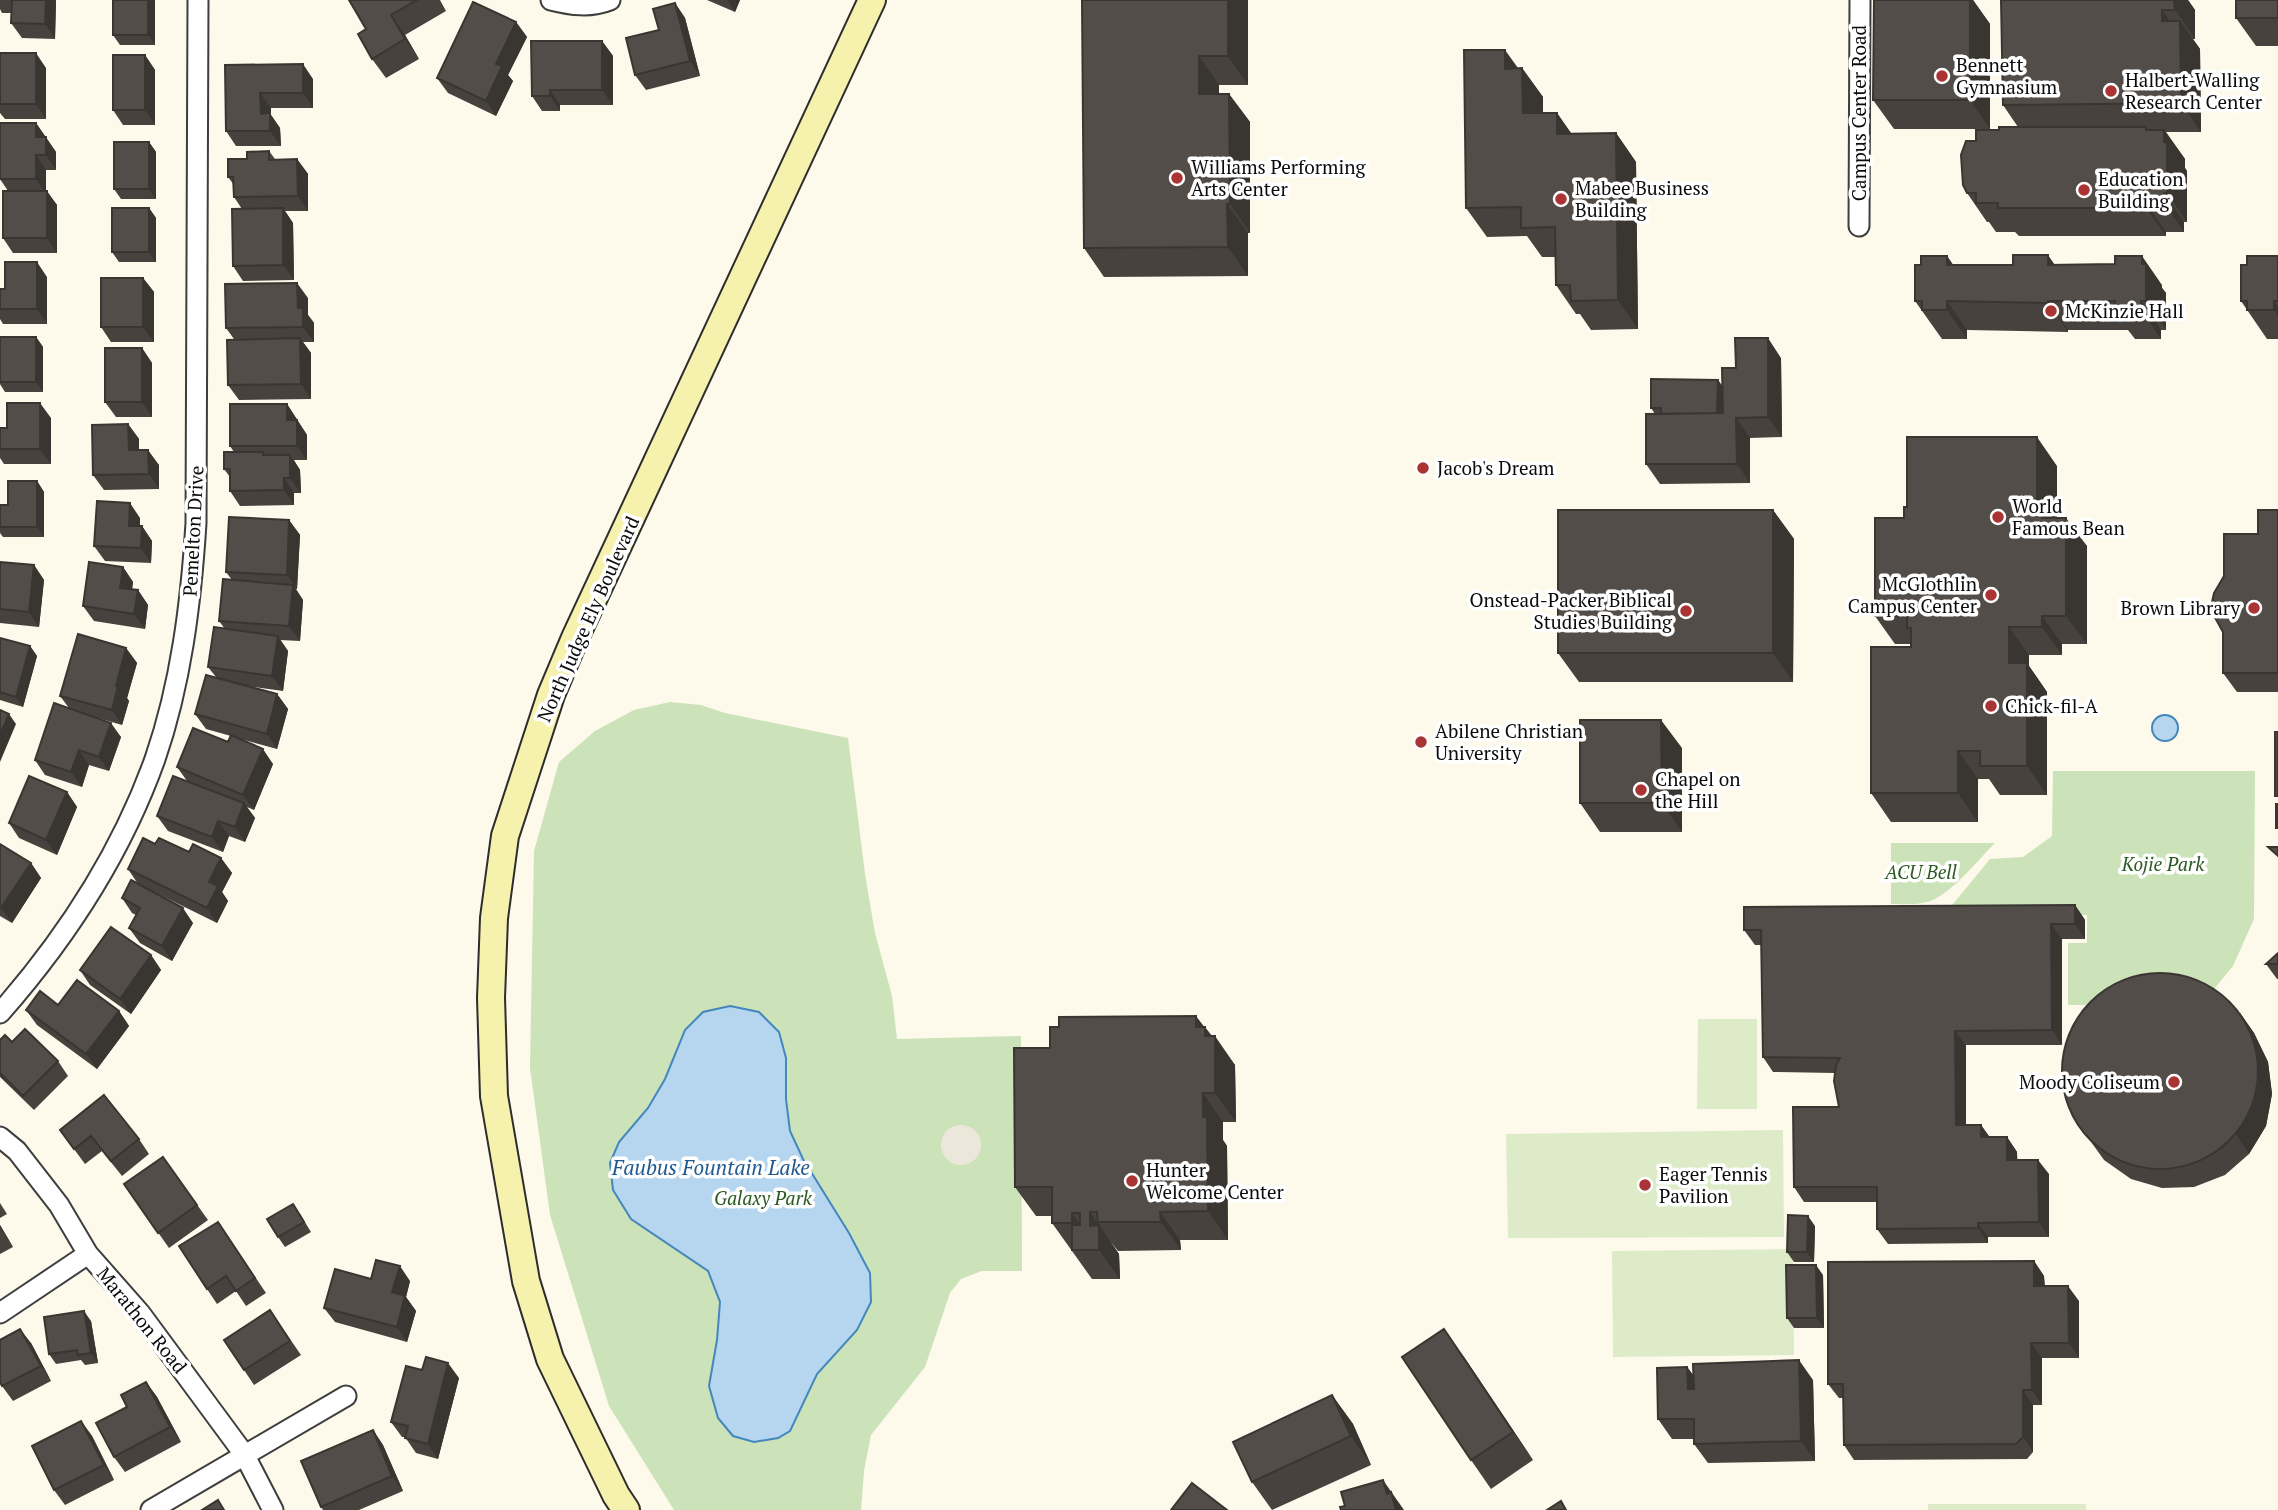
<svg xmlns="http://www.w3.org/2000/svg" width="2278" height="1510" viewBox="0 0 2278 1510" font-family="'PT Serif',serif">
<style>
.green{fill:#cce3b9}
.pitch{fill:#deebc9}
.plaza{fill:#ebe8db}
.water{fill:#b5d6ee;stroke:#4487bd;stroke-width:2}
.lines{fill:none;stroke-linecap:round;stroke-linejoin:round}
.minor-casing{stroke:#3e3e3e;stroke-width:23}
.secondary-casing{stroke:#2d2d2d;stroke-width:30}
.minor{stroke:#fff;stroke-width:19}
.secondary{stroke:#f6f1ad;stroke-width:26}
.wall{fill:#47423e}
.shaded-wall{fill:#393632}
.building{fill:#524d48;stroke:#393632;stroke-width:2}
.poi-dot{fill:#a33;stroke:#fff;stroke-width:2.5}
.labels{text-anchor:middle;stroke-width:7;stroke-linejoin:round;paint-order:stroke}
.poi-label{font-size:19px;fill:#0b0b0b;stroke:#fff;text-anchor:start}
.street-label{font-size:19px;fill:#0b0b0b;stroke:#fff}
.park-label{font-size:19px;font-style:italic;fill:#2c5a23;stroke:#fff}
.water-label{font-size:21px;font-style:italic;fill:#235a8e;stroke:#fff}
</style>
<rect width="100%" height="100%" fill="#fdfaeb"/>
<path class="green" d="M670 702 701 705 725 713 848 738 865 874 875 933 892 996 897 1039 1021 1036 1022 1271H982L961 1279 950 1293 925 1367 871 1435 864 1471 861 1510H674L609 1406 550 1215 530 1068 534 851 559 762 595 731 634 710Z
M2053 771H2255L2254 919 2233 966 2215 988 2154 989 2110 1005H2068V943H2087V915H1944L1990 859 2023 857 2052 836Z
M1891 843H1995C1977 861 1957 887 1935 899 1922 906 1904 904 1891 904Z"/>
<path class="pitch" d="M1698 1019H1757V1109H1697Z
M1783 1130 1784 1237 1508 1238 1506 1134Z
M1793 1249 1794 1355 1613 1357 1612 1251Z
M1928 1504H2086V1510H1928Z"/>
<path class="plaza" d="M941 1145a20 20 0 1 1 40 0a20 20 0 1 1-40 0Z"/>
<path class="water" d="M2152 728a13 13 0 1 1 26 0a13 13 0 1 1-26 0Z
M730 1006 759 1012 779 1032 786 1058V1099L790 1131 803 1159 849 1233 870 1273 871 1302 857 1330 817 1374 790 1431 778 1438 754 1442 733 1436 718 1418 709 1386 717 1340 720 1302 708 1271 631 1219 613 1190 610 1163 619 1142 648 1108 665 1079 685 1030 703 1012Z"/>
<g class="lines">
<defs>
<path id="minor" d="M551 0C571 5 590 8 610 0
M1859 226 1860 0
M0 1013C66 938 121 854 155 759 181 684 191 603 196 523L198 0
M0 1137 17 1151 59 1205 88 1254 140 1313 244 1454 273 1510
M0 1313 88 1254
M151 1510 346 1396"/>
<path id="secondary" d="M626 1510 616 1495 550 1359 526 1281 494 1096 491 998 494 918 505 836 551 695 575 638 872 0"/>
</defs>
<use href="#minor" class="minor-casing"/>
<use href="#secondary" class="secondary-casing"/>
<use href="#minor" class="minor"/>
<use href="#secondary" class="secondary"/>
</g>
<path class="wall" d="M0 0H56L55 39 22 38 11 23V13H2L0 9Z
M155 0V45H120L113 35Z
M349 0H440L446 11 405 35 419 59 386 78 372 59 366 29Z
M707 0H740L735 12Z
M1082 0H1248V85H1219V94H1229L1250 122V233H1248V276L1104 277 1084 248Z
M1874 0H1973L1990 24V129H1894L1873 100Z
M2001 0H2188L2195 10V39H2193L2200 49 2201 132H2166L2185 159V168L2187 171V222H2184V232H2166V236H2019L2015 232H1996L1989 222H1987L1967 193 1976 141 1999 130 2018 127 2003 105Z
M2278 0V46H2256L2236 18Z
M675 3 685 18 700 76 646 90 635 75Z
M516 22 527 37 508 75 513 81 496 116 448 93 437 78Z
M602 41 613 56V105H560V111H542L532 96Z
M0 53 46 68V119H5L0 113Z
M145 55 155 70V125H123L113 110Z
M225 65 313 79V108H271V115L280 128 281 146H236L226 131Z
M1518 68H1522L1543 97V113H1557L1571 133H1616L1636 162 1638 329 1591 330 1580 314H1576L1556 285V257H1542L1527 236 1487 237 1466 208Z
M36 123 56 152V170H46V191L57 205V253H13L3 238 8 191 0 179Z
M149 142 156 152V199H121L114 189Z
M269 151 275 159H297L308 174V211H285L293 223 294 280 243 281 233 266 242 209 234 197V185L228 177 247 159Z
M149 208 156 218V262H119L112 252Z
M1947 256 1953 265 2054 264 2162 285V288L2166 293V330H2161V339H2135L2128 330H2068V332L1967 330V339H1942L1915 301 1921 265Z
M2278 256V339H2267L2241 301 2247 265Z
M47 277V324H3L0 319V289H5Z
M143 278 154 292V342H111L101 327Z
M308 298V315L314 323V342H303L311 353V399L239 400 228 385 234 339 226 328Z
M0 337H36L43 347V392H5L0 384Z
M142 348 152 363V417H116L105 402Z
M1781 358 1782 437 1750 438V483L1660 484 1646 464 1655 414 1651 408 1718 380 1723 387 1736 368Z
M287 404 307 435V460H294L300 470 301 493H294V505L240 506 230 491V477L224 469 234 452 230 446Z
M51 418V464H4L0 458V428H7Z
M128 424 139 439V450L159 465V489L104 490 93 475Z
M2057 466V518L2087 546V644H2062V655H2029V666L2047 692V795H2000L1989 779H1978V822H1891L1871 793 1911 644H1895L1875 616 1904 518Z
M37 481 44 492V537H3L0 533V505H8Z
M1773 510 1794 539 1793 682H1579L1558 653Z
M2278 510V692H2237L2223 673 2258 534Z
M140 518V526H142L152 541 151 563 105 561 94 546Z
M289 520 300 535 297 589H296L303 600 300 641 280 640 288 651 283 691 247 686 277 694 288 709 277 749 237 738 273 764 254 810 247 807 255 818 245 842 229 836 223 852 168 831 157 816 187 781 177 767 228 742 231 736 206 729 195 714 216 677 208 667 225 629 219 621 232 580 226 572Z
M0 562 34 565 44 580 39 627 0 623Z
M123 567 133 582 132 590H138L148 605 145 629 94 621 83 606Z
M0 638 30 646 37 656 23 707 0 700Z
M126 648 137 663 127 698 129 701 122 725 98 718 121 737 109 771 89 765 82 787 45 775 35 760 69 708 60 696Z
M1682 748V832H1600L1580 803Z
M67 792 77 807 57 855 19 838 9 823Z
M0 844 31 863 41 878 12 923 0 916Z
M155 844 189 852 221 858 232 873 222 892 228 901 217 923 138 884 128 869Z
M122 898 193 923 172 961 140 943 129 928 136 915 132 913Z
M2075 905 2085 920V939H2062V1045H1966V1125H1981L1989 1137H2007L2017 1152V1160L2049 1174V1237H1988V1243L1888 1244 1877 1229V1202H1804L1794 1187 1839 1107 1835 1073 1773 1072 1763 1057 1762 945H1755L1744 930Z
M2278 953V979H2277L2266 964Z
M151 955 161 970 131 1014 90 985 80 970Z
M58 1005 119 1011 129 1026 97 1069 37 1025 26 1010Z
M2240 1013 2254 1033 2268 1062 2272 1094 2266 1126 2249 1154 2225 1175 2194 1187 2162 1188 2131 1179 2104 1160 2071 1114Z
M1205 1027 1235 1065 1236 1122H1223V1140L1227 1146 1228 1240H1180L1181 1250 1118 1251 1110 1241 1119 1254 1120 1279H1092L1052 1223V1216H1036L1015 1187 1050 1048Z
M0 1040 12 1042 58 1061 68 1076 34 1110 0 1077Z
M60 1130 139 1139 149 1154 122 1176 102 1151 85 1164Z
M163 1157 208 1220 169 1248 124 1184Z
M0 1203 7 1214 0 1218Z
M300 1214 311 1232 285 1247 278 1237Z
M218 1222 266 1293 246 1306 236 1291 217 1304 207 1289Z
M0 1225 13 1247 0 1254Z
M1815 1226 1814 1262H1794L1787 1252Z
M2034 1261 2044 1276 2045 1286 2079 1301V1358H2042V1405H2033V1452L2027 1459 1854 1460 1844 1445 1843 1398H1839L1828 1384Z
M1823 1275 1824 1328H1794L1787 1318Z
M371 1279 410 1281 406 1297 416 1311 407 1342 335 1322 324 1308Z
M270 1310 301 1355 254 1385 244 1370Z
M91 1321 98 1363 85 1365 81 1360 56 1364 49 1354Z
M31 1343 51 1381 13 1401 2 1386Z
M1464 1357 1533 1460 1491 1489 1471 1460Z
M1687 1367 1694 1376 1813 1380 1815 1461 1708 1463 1694 1444V1439H1672L1658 1419Z
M422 1370 459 1378 438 1459 416 1453 405 1437H402L391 1422Z
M146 1382 157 1397 181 1442 125 1472 114 1457 127 1407Z
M1332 1395 1353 1424 1371 1465 1272 1510 1252 1482Z
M81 1421 92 1436 114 1480 65 1505 54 1490Z
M373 1430 383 1445 403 1491 359 1510H323L321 1507Z"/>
<path class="shaded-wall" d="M46 0H56L55 39 45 24Z
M148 0H155V45L148 35Z
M727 0H740L735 12Z
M1228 0H1248V85L1228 56Z
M1970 0H1973L1990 24V129L1970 100Z
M2174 0H2188L2195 10V39L2175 10Z
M675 3 685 18 700 76 690 61Z
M2162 10 2180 36V21L2200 49 2201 132 2181 103 2162 21Z
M391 15 405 35 419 59 405 39Z
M516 22 527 37 508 75 513 81 496 116 486 101 496 64Z
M602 41 613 56V105L602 90Z
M1505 50 1523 75 1522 68 1543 97V142L1523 113 1505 69Z
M36 53 46 68V119L36 104Z
M145 55 155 70V125L145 110Z
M1199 56 1219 85V122L1199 94Z
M303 64 313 79V108L303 93Z
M550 90 560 105V111L550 96Z
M260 93 271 108V115L280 128 281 146 270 131 261 114Z
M1229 94 1250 122V233L1230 204Z
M1557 113 1577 142 1557 134Z
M36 123 56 152V170L46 155 36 137Z
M2164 130 2185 159V168L2187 171V222L2167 193Z
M1616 133 1636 162 1638 329 1618 300Z
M149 142 156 152V199L149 189Z
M36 155 46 170V194L36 179Z
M297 159 308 174V211L298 196Z
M47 191 57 205V253L47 238Z
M2164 193 2184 222V232L2164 203Z
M2146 203 2166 232V236L2146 208Z
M1227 204 1248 233V276L1228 247Z
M149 208 156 218V262L149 252Z
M283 208 293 223 294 280 283 265Z
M2048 255 2068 284 2048 265Z
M1947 256 1967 285 1947 265Z
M2142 256 2162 285V288L2166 293V330L2146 301Z
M37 262 47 277V324L37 309Z
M143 278 154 292V342L143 327Z
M297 283 308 298V315L314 323V342L303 327 298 308Z
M1947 301 1967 330V339L1947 310Z
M2048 301 2068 330V332L2048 303Z
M2141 301 2161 330V339L2141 310Z
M2274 301 2278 307V316L2274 310Z
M36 337 43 347V392L36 382Z
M300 338 311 353V399L301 384Z
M1768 338 1781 358 1782 437 1768 417Z
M142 348 152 363V417L142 402Z
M1718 380 1728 395V433L1717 418Z
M40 403 51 418V464L40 449Z
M287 404 307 435V460L297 446 287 420Z
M1736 418 1750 438V483L1737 464Z
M128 424 139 439V465L129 450Z
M2037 437 2057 466V528L2042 518 2037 505Z
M148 450 159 465V489L149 474Z
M290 455 300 470 301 493 290 478Z
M284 478 294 493V505L284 490Z
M37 481 44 492V537L37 527Z
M130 503 140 518 139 541 129 526Z
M1773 510 1794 539 1793 682 1773 653Z
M2066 518 2087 546V644L2066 616Z
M289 520 300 535 297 589 287 575Z
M142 526 152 541 151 563 141 548Z
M34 565 44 580 39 627 29 612Z
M123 567 133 582 130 603 120 588Z
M293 585 303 600 300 641 289 626Z
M138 590 148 605 145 629 134 614Z
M2042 616 2062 644V655L2042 627Z
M2009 627 2029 655V666L2047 692V795L2027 766 2009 663Z
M278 636 288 651 283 691 272 676Z
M30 646 37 656 23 707 16 697Z
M126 648 137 663 127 698 129 701 122 725 112 710 116 686Z
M277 694 288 709 277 749 267 734Z
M9 714 16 724 0 762V735Z
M1661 720 1682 748V832L1662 803Z
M111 723 121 737 109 771 99 757Z
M263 749 273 764 254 810 243 795Z
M79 750 89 765 82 787 71 772Z
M1958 751 1978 779V822L1958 793Z
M67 792 77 807 57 855 46 840Z
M244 803 255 818 245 842 235 827Z
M218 821 229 836 223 852 212 837Z
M221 858 232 873 222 892 228 901 217 923 207 908 209 882Z
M31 863 41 878 12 923 1 908Z
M2075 905 2085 920V939L2075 924Z
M183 908 193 923 172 961 162 946Z
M2051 924 2062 939V1045L2052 1030Z
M151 955 161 970 131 1014 120 999Z
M119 1011 129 1026 97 1069 86 1054Z
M2240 1013 2254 1033 2268 1062 2272 1094 2266 1126 2249 1154 2236 1134Z
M1196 1016 1215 1041V1036L1235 1065 1236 1122 1215 1093 1196 1027Z
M1955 1031 1966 1045V1140L1956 1125Z
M1203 1093 1223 1122V1140L1227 1146 1228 1240 1208 1211Z
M1981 1125 1992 1140 1981 1137Z
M2007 1137 2017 1152 2018 1174 2007 1160Z
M2038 1160 2049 1174V1237L2039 1222Z
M1090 1212 1119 1254 1120 1279 1099 1250 1090 1226Z
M1160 1212 1180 1240 1181 1250 1161 1222Z
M1072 1213 1092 1242 1091 1250 1072 1223Z
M1808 1216 1815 1226 1814 1262 1807 1252Z
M1978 1223 1988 1237V1243L1978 1228Z
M0 1225 13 1247 0 1228Z
M2034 1261 2044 1276 2045 1301 2034 1286Z
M1816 1265 1823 1275 1824 1328 1817 1318Z
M400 1266 410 1281 406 1297 416 1311 407 1342 397 1327 392 1292Z
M2068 1286 2079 1301V1358L2069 1343Z
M84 1311 91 1321 98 1363 91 1353Z
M20 1329 31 1343 51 1381 41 1366Z
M1444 1329 1464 1357 1533 1460 1513 1432Z
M2031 1343 2042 1358V1405L2032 1390Z
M1799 1360 1813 1380 1815 1461 1801 1441Z
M448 1363 459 1378 438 1459 428 1444Z
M1687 1367 1701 1386 1702 1409 1688 1389Z
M146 1382 157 1397 181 1442 170 1427Z
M2023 1390 2033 1405V1452L2023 1437Z
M1332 1395 1353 1424 1371 1465 1351 1436Z
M81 1421 92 1436 114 1480 104 1465Z
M373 1430 383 1445 403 1491 392 1476Z
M1383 1480 1404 1510H1396L1387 1494Z"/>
<path class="building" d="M12 0H46L45 24 11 23Z
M113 0H148V35H113Z
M349 0H417L391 15 405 39 372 59 358 34 366 29Z
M1082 0H1228V56H1199V94H1229L1230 204H1227L1228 247 1084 248Z
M1874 0H1970V100H1873Z
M2001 0H2174L2175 10H2162V21H2180L2181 103 2003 105Z
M2236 0H2278V18H2236Z
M473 2 516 22 496 64 502 66 486 101 437 78Z
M675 3 690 61 635 75 626 38 659 30 653 9Z
M531 41H602V90H550V96H532Z
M1464 50H1505V69L1522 68 1523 113H1557V134L1616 133 1618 300 1571 301 1570 285H1556L1555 227 1521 228V207L1466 208Z
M0 53H36V104H0Z
M113 55H145V110H113Z
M303 64V93H260L261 114 270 113V131H226L225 65Z
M0 123H36V137H46V155H36V179H0Z
M1999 127H2146V130H2164V142H2167V193H2164V203H2146V208H1998V203H1976V193H1967L1963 185 1961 155 1966 141H1976V130H1999Z
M114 142H149V189H114Z
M269 151V160L297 159 298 196 234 197 233 177H228V159H247V152Z
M3 191H47V238H3Z
M112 208H149V252H112Z
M283 208V265L233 266 232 209Z
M2013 255H2048V265L2115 264V256H2142V264H2146V301H2141V310H2115V301H2048V303L1947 301V310H1922V301H1915V265H1921V256H1947V265H2013Z
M2247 256H2278V301H2274V310H2247V301H2241V265H2247Z
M5 262H37V309H0V289H5Z
M101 278H143V327H101Z
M297 283 298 308H303V327L226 328 225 284Z
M0 337H36V382H0Z
M300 338 301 384 228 385 227 340Z
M1735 338H1768V417L1736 418 1737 464H1646V414L1723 413 1722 368H1736Z
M105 348H142V402H105Z
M1651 379 1718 380 1717 413 1661 414V408H1651Z
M7 403H40V449H0V428H7Z
M230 404H287V420H297V446H230Z
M128 424 129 450H148L149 474 93 475 92 425Z
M1907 437H2037V505H2042V518H2066V616H2042V627H2009V663H2027V766H1980V751H1958V793H1871V647H1911V628H1907V616H1875V518H1904V507H1907Z
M224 452H263V455H290V478H284V490L230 491V469H224Z
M8 481H37V527H0V505H8Z
M97 501 130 503 129 526H142L141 548 94 546Z
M1558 510H1773V653H1558Z
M2258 510H2278V673H2223V632L2213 614 2212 602 2214 593 2224 576V534H2258Z
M229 517 289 520 287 575 226 572Z
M0 562 34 565 29 612 0 609Z
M89 562 123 567 120 588 138 590 134 614 83 606Z
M223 579 293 585 289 626 219 621Z
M214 627 278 636 272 676 208 667Z
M78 634 126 648 116 686H118L112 710 60 696Z
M0 638 30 646 16 697 0 692Z
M206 675 277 694 267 734 195 714Z
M54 703 111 723 99 757 79 750 71 772 35 760Z
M0 710 9 714 0 735Z
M1580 720H1661L1662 803H1580Z
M193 728 228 742 231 735 263 749 243 795 177 767Z
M2275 732H2278V796H2275Z
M29 776 67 792 46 840 9 823Z
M173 776 244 803 235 827 218 821 212 837 157 816Z
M2276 804H2278V828H2276Z
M143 838 155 844 159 838 189 852 193 844 221 858 209 882 218 886 207 908 128 869Z
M0 844 31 863 1 908 0 907Z
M2268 847H2278V856Z
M131 880 183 908 162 946 129 928 140 908 122 898Z
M2075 905V924H2051L2052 1030 1955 1031 1956 1125H1981V1137H2007V1160H2038L2039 1222 1978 1223V1228L1877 1229V1187H1794L1793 1107H1839L1834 1081 1836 1065 1840 1058 1763 1057 1761 930H1744V907Z
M111 927 151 955 120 999 80 970Z
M2278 953V964H2266Z
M2062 1071a98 98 0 1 1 196 0a98 98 0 1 1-196 0Z
M77 980 119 1011 86 1054 26 1010 40 991 58 1005Z
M1196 1016V1027H1205V1036H1215V1093H1203V1117H1207L1208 1211 1160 1212 1161 1222H1098L1097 1212H1090V1226L1099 1225V1250H1072V1225H1080V1213H1072V1223H1052V1187H1015L1014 1048H1050V1027H1059V1017Z
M25 1029 58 1061 23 1096 0 1073V1040L5 1035 12 1042Z
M104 1095 139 1139 111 1161 91 1136 74 1149 60 1130Z
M163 1157 197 1205 158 1233 124 1184Z
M293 1204 304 1222 278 1237 267 1219Z
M1788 1215 1808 1216 1807 1252H1787Z
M218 1222 255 1278 236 1291 226 1276 207 1289 179 1246Z
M376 1260 400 1266 392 1292 405 1296 397 1327 324 1308 335 1269 371 1279Z
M2034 1261V1286H2068L2069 1343H2031L2032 1390H2023V1437L2016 1444 1844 1445 1843 1384H1828V1262Z
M1786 1265H1816L1817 1318H1787Z
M270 1310 290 1341 244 1370 224 1340Z
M84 1311 91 1353 78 1355 77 1350 49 1354 44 1317Z
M20 1329 41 1366 2 1386 0 1382V1340Z
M1444 1329 1513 1432 1471 1460 1402 1357Z
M426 1357 448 1363 428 1444 405 1438 408 1426 391 1422 406 1366 422 1370Z
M1799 1360 1801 1441 1694 1444V1419H1658L1657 1368 1687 1367 1688 1389H1694L1693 1364Z
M146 1382 170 1427 114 1457 96 1423 127 1407 121 1395Z
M1332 1395 1351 1436 1252 1482 1233 1442Z
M81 1421 104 1465 54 1490 32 1446Z
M373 1430 392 1476 321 1507 301 1461Z
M1383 1480 1387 1494 1391 1492 1396 1510H1341L1340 1507 1345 1506 1341 1492Z
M1192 1483 1227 1510H1171Z
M218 1500 224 1510H202Z
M1561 1501 1566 1510H1547Z"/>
<g class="poi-dot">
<circle cx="1942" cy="76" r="7"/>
<circle cx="2111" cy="91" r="7"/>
<circle cx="1177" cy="178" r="7"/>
<circle cx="2084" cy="190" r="7"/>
<circle cx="1561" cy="199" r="7"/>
<circle cx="2051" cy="311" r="7"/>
<circle cx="1423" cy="468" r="7"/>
<circle cx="1998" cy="517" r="7"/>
<circle cx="1991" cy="595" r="7"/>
<circle cx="2254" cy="608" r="7"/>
<circle cx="1686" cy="611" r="7"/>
<circle cx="1991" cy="706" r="7"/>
<circle cx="1421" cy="742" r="7"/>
<circle cx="1641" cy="790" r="7"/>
<circle cx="2174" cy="1082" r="7"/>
<circle cx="1132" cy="1181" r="7"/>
<circle cx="1645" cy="1185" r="7"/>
</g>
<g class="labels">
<g class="poi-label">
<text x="1956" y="72">Bennett<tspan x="1956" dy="22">Gymnasium</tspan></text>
<text x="2125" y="87">Halbert-Walling<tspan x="2125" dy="22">Research Center</tspan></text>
<text x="1191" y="174">Williams Performing<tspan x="1191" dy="22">Arts Center</tspan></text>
<text x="2098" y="186">Education<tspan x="2098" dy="22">Building</tspan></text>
<text x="1575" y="195">Mabee Business<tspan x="1575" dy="22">Building</tspan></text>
<text x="2065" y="318">McKinzie Hall</text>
<text x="1437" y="475">Jacob's Dream</text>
<text x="2012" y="513">World<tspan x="2012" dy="22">Famous Bean</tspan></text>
<text x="1977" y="591" text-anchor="end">McGlothlin<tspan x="1977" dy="22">Campus Center</tspan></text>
<text x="1672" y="607" text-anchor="end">Onstead-Packer Biblical<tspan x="1672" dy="22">Studies Building</tspan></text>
<text x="2240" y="615" text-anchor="end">Brown Library</text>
<text x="2005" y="713">Chick-fil-A</text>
<text x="1435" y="738">Abilene Christian<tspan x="1435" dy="22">University</tspan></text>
<text x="1655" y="786">Chapel on<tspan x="1655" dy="22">the Hill</tspan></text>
<text x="2160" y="1089" text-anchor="end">Moody Coliseum</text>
<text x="1146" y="1177">Hunter<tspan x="1146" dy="22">Welcome Center</tspan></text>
<text x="1659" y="1181">Eager Tennis<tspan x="1659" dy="22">Pavilion</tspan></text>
</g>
<g class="street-label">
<text transform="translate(1859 113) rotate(-90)" y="7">Campus Center Road</text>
<text transform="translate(193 531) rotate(-87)" y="7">Pemelton Drive</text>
<text transform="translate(588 619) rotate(-66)" y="7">North Judge Ely Boulevard</text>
<text transform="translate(142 1320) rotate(51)" y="7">Marathon Road</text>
</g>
<g class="park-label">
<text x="2163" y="871">Kojie Park</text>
<text x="1921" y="879">ACU Bell</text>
<text x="763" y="1205">Galaxy Park</text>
</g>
<g class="water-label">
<text x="711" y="1175">Faubus Fountain Lake</text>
</g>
</g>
</svg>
